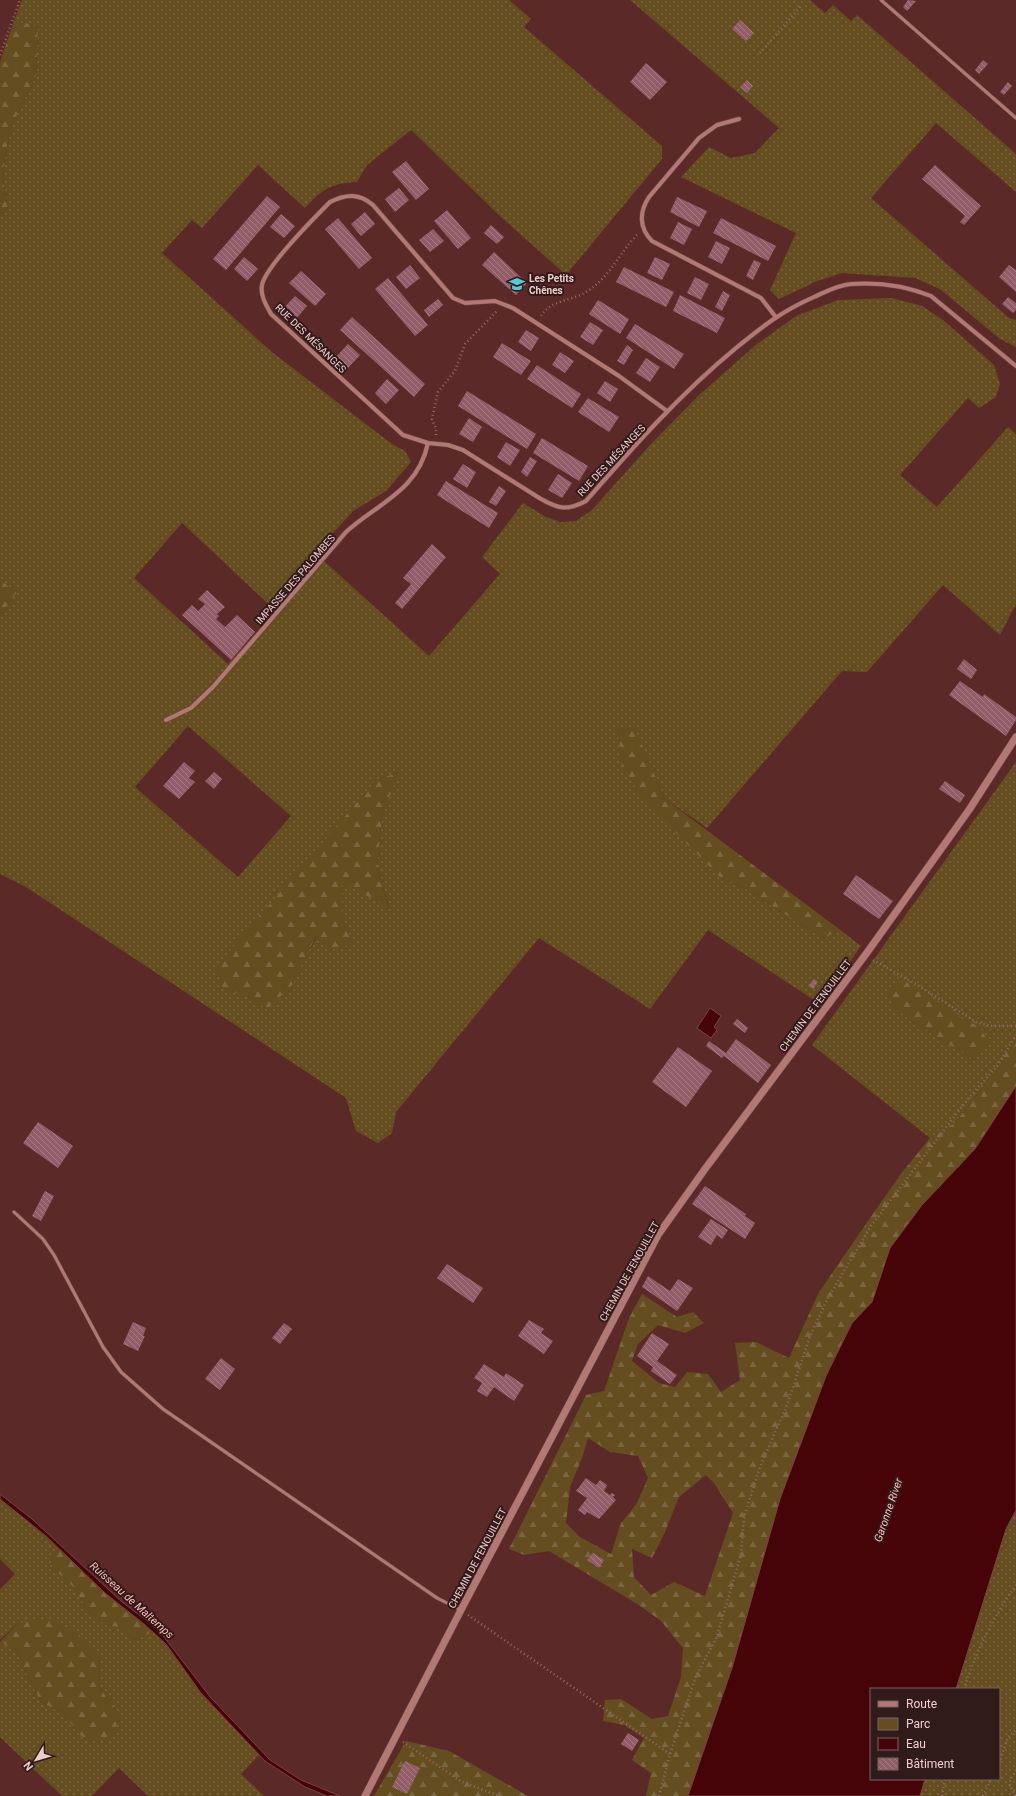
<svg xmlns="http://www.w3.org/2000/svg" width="1016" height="1796" viewBox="0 0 1016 1796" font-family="Roboto,sans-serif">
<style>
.green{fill:url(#green-dots);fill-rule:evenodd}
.forest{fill:url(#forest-firs);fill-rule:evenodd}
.water{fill:#460409;stroke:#784144}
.building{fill:url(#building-back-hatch)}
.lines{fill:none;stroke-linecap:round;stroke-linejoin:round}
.service-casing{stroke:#734948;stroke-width:4}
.minor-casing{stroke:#734948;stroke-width:5}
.tertiary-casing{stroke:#734948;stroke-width:8}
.path{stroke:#956a68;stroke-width:2.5;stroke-dasharray:1 3;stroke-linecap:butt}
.service{stroke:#b17874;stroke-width:3}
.minor{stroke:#b17874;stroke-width:4}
.tertiary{stroke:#b17874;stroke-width:7}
.labels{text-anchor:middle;stroke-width:4;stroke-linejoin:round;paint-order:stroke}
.poi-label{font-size:10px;font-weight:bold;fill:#eececc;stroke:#311b1a;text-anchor:start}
.street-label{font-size:10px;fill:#eececc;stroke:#311b1a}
.water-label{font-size:11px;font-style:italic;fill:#fdbcb8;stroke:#311b1a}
</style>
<defs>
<pattern id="green-dots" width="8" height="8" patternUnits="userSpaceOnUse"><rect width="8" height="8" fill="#644e20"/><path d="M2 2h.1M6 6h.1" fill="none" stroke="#7a663f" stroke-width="1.8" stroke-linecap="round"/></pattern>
<pattern id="forest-firs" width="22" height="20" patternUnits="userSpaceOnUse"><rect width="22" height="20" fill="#644e20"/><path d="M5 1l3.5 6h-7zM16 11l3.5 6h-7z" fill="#7a663f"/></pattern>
<pattern id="building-back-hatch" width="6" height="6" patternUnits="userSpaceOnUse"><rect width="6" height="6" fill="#925c69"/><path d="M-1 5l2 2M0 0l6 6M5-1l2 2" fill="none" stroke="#a77a84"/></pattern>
</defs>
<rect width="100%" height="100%" fill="#5b2a28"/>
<path class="green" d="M22 0H509L531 19 524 27 662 146V159L566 275 500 216 411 130 367 165 357 182C332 183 322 189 305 208L258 165 202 228 192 220 162 253 273 353 392 444 405 451 411 462 386 491 353 511 315 553 429 656 500 574 482 557 523 503 546 517 560 522 576 521 592 510 650 445 699 395 757 344 796 316 838 300 892 298 922 306 943 320 994 365 1000 384 996 397 979 408 968 398 900 475 937 507 1008 427 1016 434V604L1000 635 943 585 867 672 842 671 707 828 665 799 635 730 622 765 722 879 744 888 824 939 839 929 861 946 820 1004 708 930 650 1009 539 938 396 1112 392 1133 378 1143 356 1131 346 1098 26 887 0 874V612L2 614 17 592 0 580V214L8 208 2 175 11 127 36 76 38 28 24 22 11 30ZM182 523 276 611 228 664 134 578ZM188 726 291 816 238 877 135 787ZM398 772 382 817 377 867 389 907 342 881V916L353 945 317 935 312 946 267 1009 248 996 243 937 376 780Z
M630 0H810L825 13 833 5 851 21 857 15 1016 154V192L936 123 871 198 1009 318 1016 320V347L1000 339 940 289 915 278 842 273 815 282 779 299 770 290 796 233 681 177 709 147 731 158 755 153 779 128Z
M1016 762V1038L982 1088 955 1123 930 1138 812 1045ZM893 1006 964 1020 979 1026 988 1043 974 1060 912 1021Z
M0 1499 23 1517 61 1550 52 1558 50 1568 65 1578 74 1588 88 1611 105 1624 124 1629 134 1640 154 1632 173 1653 201 1693 259 1755 241 1774 264 1796H148L119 1768 92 1796H62L0 1737V1642L19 1652 26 1673 41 1702 62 1712 84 1739 120 1715 98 1686 100 1658 18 1623 0 1640V1589L15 1574 0 1559Z
M1016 1510V1796H920L925 1779H999V1689H956L1006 1529Z"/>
<path class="forest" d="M24 22 38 28 36 76 11 127 2 175 8 208 0 214V62L11 30Z
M0 580 17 592 2 614 0 612Z
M617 727 635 729 665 799 839 929 824 939 744 888 722 879 642 799 622 765Z
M399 772 382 817 377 867 389 908 342 882V916L353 945 330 948 316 936 293 984 267 1009 248 996 223 989 216 967 376 780Z
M896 981 910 983 964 1020 979 1026 989 1043 974 1060 912 1021 893 1006 888 995Z
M1016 1038V1086L975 1149 922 1205 890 1248 872 1302 852 1323 826 1376 780 1499 732 1668 688 1796H646L651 1773 632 1760 644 1738 624 1725 603 1721 605 1700 621 1699 652 1719 668 1716 681 1677 683 1648 661 1621 639 1605 549 1551 524 1555 509 1549 586 1395 604 1391 629 1318 642 1294 677 1317 693 1312 704 1323 685 1333 658 1325 638 1344 632 1361 659 1383 675 1387 687 1372 708 1374 721 1392 740 1380 735 1343 756 1342 789 1358 819 1292 900 1175 930 1138 955 1123 982 1088ZM588 1438 610 1452 638 1456 648 1478 637 1503 621 1523 611 1554 580 1537 566 1523 570 1487 582 1458ZM706 1475 714 1483 733 1513 705 1596 674 1582 651 1595 634 1577 632 1549 652 1558 665 1532 679 1497Z
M61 1550 105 1593 154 1632 134 1640 124 1629 105 1624 88 1611 74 1588 65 1578 50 1568 52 1558Z
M49 1618 78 1634 100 1658 98 1686 120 1715 112 1740 84 1739 62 1712 41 1702 26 1673 19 1652 0 1642 18 1623Z
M406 1741 449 1751 528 1796H374Z"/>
<path class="water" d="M710 1008 721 1016 714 1027 717 1030 711 1038 697 1028Z
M1016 1086V1510L1006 1529 956 1689H871V1779H925L920 1796H688L732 1668 780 1499 826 1376 852 1323 872 1302 890 1248 922 1205 975 1149Z
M0 1494 32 1519 122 1602 150 1623 164 1637 211 1698 270 1760 301 1780 340 1796H327L305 1787 265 1761 201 1693 166 1644 144 1624 105 1593 46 1536 0 1499Z"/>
<path class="building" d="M908 0 916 1 907 11 903 7Z
M740 20 754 33 746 41 732 29Z
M983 60 988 64 979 74 975 70Z
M646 63 667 82 650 100 630 82Z
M747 80 753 86 747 93 740 87Z
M1008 82 1012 86 1004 95 1000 92Z
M406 161 429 189 416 200 392 172Z
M935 165 981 206 964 225 960 222 965 216 922 179Z
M399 188 409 200 395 212 385 199Z
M267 196 280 207 226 270 213 259Z
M677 197 707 211 699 227 670 212Z
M447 210 471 238 458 249 434 221Z
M365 212 375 224 361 236 351 224Z
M281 214 295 226 284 238 270 227Z
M338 218 372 258 359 269 325 229Z
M721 218 776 246 768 261 713 233Z
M678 222 692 229 684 245 670 238Z
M491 225 504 237 497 244 484 233Z
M433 229 444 241 430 252 419 240Z
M716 241 730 248 722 264 708 257Z
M494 252 527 283 516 295 482 265Z
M244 257 258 269 247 281 234 269Z
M655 257 670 264 662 280 647 273Z
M754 260 761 263 753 280 746 276Z
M410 265 420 278 406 289 396 277Z
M1009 265 1016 270V292L999 277Z
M624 267 674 292 666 307 616 282Z
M301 271 326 294 315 306 289 283Z
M695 277 709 284 701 300 687 293Z
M388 278 428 325 415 336 375 289Z
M723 291 730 295 722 311 715 307Z
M680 295 725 318 717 333 673 311Z
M295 296 307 306 295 320 283 309Z
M1008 297 1016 303V310L1013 313 1002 304Z
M438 299 443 305 429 317 424 310Z
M598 300 629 319 620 334 589 314Z
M352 317 425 384 414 397 340 330Z
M590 322 603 330 593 345 580 337Z
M635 324 684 354 674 369 626 338Z
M526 330 539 338 531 351 518 342Z
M502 343 531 361 521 375 493 357Z
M348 344 360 355 348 368 336 357Z
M627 345 633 350 624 365 617 361Z
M560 352 574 361 565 373 552 365Z
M646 358 660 367 650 382 636 373Z
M537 365 581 394 572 408 527 379Z
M387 379 399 390 386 404 375 393Z
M605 381 618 389 610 402 597 393Z
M467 391 536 434 527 449 458 406Z
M588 398 619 417 609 432 578 412Z
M469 418 482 427 473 442 459 434Z
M542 438 588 466 579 481 533 453Z
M506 442 520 450 510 466 497 457Z
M530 457 537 461 527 477 521 472Z
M463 464 476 472 467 488 453 479Z
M558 474 572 483 562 498 548 490Z
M446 481 498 513 489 528 437 495Z
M499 486 506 491 496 506 489 502Z
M432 544 446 557 402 609 395 603 411 584 403 578Z
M207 590 225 607 217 614 219 616 216 619 225 627 237 615 255 632 231 660 182 615 192 605 198 611 205 604 198 599Z
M964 659 977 670 971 679 957 669Z
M960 681 983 697 984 694 1016 717V720L1006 736 949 695Z
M184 762 195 771 189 778 195 782 179 799 163 786Z
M214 772 222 779 214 789 205 781Z
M945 781 965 795 960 803 939 789Z
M856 875 893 901 879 919 843 894Z
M814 979 818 982 813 989 808 986Z
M737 1019 748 1028 745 1033 733 1024Z
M736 1039 771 1065 758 1083 724 1056 722 1058 706 1046 709 1041 726 1053Z
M678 1047 712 1071 686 1107 652 1082Z
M38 1122 73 1146 58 1168 23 1143Z
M705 1186 746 1214 745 1216 755 1223 745 1239 692 1204Z
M45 1191 54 1196 41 1221 32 1216Z
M711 1219 728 1230 722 1239 717 1235 711 1245 698 1237Z
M447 1264 483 1288 473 1303 437 1278Z
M648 1276 670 1291 678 1279 693 1288 677 1311 642 1287Z
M529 1320 544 1329 541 1333 553 1341 544 1354 518 1336Z
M133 1322 146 1328 143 1336H145L138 1351 123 1344Z
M284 1323 292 1329 280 1344 272 1338Z
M652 1333 669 1344 657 1361 677 1375 670 1384 651 1371 653 1367 637 1356Z
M221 1358 235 1369 220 1390 205 1379Z
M484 1364 504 1377 506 1373 524 1385 514 1401 494 1387 487 1397 477 1391 482 1383 474 1378Z
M586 1478 596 1485 600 1480 607 1485 604 1491 610 1495 612 1493 615 1495 613 1497 616 1500 599 1519 587 1512 585 1515 578 1510 587 1498 576 1491Z
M593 1553 604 1560 599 1568 587 1560Z
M628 1733 639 1740 632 1751 621 1744Z
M405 1761 420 1768 407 1794 392 1787Z"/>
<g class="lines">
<defs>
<path id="service" d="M881 0 1016 118
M14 1212 43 1239 54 1255 103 1347 121 1372 163 1409 437 1598 461 1610"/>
<path id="minor" d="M739 119 717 125 699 138 649 197C639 212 639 228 652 241L761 298 775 316
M667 411 619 376 513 308 495 301 465 303 453 298 373 205C359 193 346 194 330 202 315 217 266 266 262 285 260 295 266 305 271 314L403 435 428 443 448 445 463 450 541 499C559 509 567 511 586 501 633 447 680 394 736 348 763 326 782 311 814 297 825 292 838 285 851 284 878 282 906 286 931 296L1016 366
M166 720 191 708 213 687 346 532C378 503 418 491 428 443"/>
<path id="tertiary" d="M365 1796 461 1610 658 1235 705 1169 866 954 969 810 1016 737"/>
</defs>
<use href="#service" class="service-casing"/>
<use href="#minor" class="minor-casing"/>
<use href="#tertiary" class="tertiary-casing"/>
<path class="path" d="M760 53 801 6
M0 55 20 0
M541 316C550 300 572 301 586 292 609 279 619 253 637 235
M436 435V429L432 419 438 392 455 371 465 344 497 311
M873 960 914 983 976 1022 990 1026H1016
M468 1615 670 1754
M964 1689C976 1651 993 1618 1016 1585
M403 1742 462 1782 500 1796
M999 1763 1008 1737 1016 1730
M659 1796 670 1754 696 1676 716 1639 741 1555 744 1517 760 1467 787 1405 810 1336 828 1298 871 1226 967 1100 998 1065 1016 1035
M942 1796 945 1779
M983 1796 991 1779
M1015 1796 1009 1783 1016 1770"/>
<use href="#service" class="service"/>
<use href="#minor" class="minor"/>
<use href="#tertiary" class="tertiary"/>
</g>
<defs>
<symbol id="school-bare" viewBox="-9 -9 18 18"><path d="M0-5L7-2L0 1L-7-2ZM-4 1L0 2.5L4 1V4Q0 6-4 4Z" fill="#52cbd7" stroke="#311b1a" stroke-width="2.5" paint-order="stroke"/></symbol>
</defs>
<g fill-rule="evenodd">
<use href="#school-bare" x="506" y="273" width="22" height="22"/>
</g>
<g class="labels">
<g class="poi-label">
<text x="529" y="282">Les Petits<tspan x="529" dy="12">Chênes</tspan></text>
</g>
<g class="street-label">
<text transform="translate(311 338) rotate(44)" y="4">RUE DES MÉSANGES</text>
<text transform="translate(611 460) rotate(-47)" y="4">RUE DES MÉSANGES</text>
<text transform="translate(295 579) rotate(-49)" y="4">IMPASSE DES PALOMBES</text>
<text transform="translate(815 1005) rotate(-53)" y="4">CHEMIN DE FENOUILLET</text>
<text transform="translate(629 1271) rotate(-61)" y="4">CHEMIN DE FENOUILLET</text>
<text transform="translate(477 1558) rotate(-62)" y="4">CHEMIN DE FENOUILLET</text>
</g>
<g class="water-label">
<text transform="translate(888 1510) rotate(-71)" y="4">Garonne River</text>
<text transform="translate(132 1600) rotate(42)" y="4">Ruisseau de Maltemps</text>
</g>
</g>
<rect x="870" y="1688" width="130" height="92" fill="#311b1a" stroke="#7d6361"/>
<rect x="878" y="1701" width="20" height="6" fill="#b17874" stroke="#7d6361"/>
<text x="906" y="1708" font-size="12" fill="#eececc">Route</text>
<rect x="878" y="1718" width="20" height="12" fill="#644e20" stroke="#7d6361"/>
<text x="906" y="1728" font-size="12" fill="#eececc">Parc</text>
<rect x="878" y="1738" width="20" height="12" fill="#460409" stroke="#7d6361"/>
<text x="906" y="1748" font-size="12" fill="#eececc">Eau</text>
<rect x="878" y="1758" width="20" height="12" fill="url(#building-back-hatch)" stroke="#7d6361"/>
<text x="906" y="1768" font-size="12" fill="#eececc">Bâtiment</text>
<g transform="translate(36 1760) rotate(232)" stroke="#311b1a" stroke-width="3" paint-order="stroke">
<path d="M0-3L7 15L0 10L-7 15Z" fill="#eececc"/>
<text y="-6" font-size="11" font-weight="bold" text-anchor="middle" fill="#eececc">N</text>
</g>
</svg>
